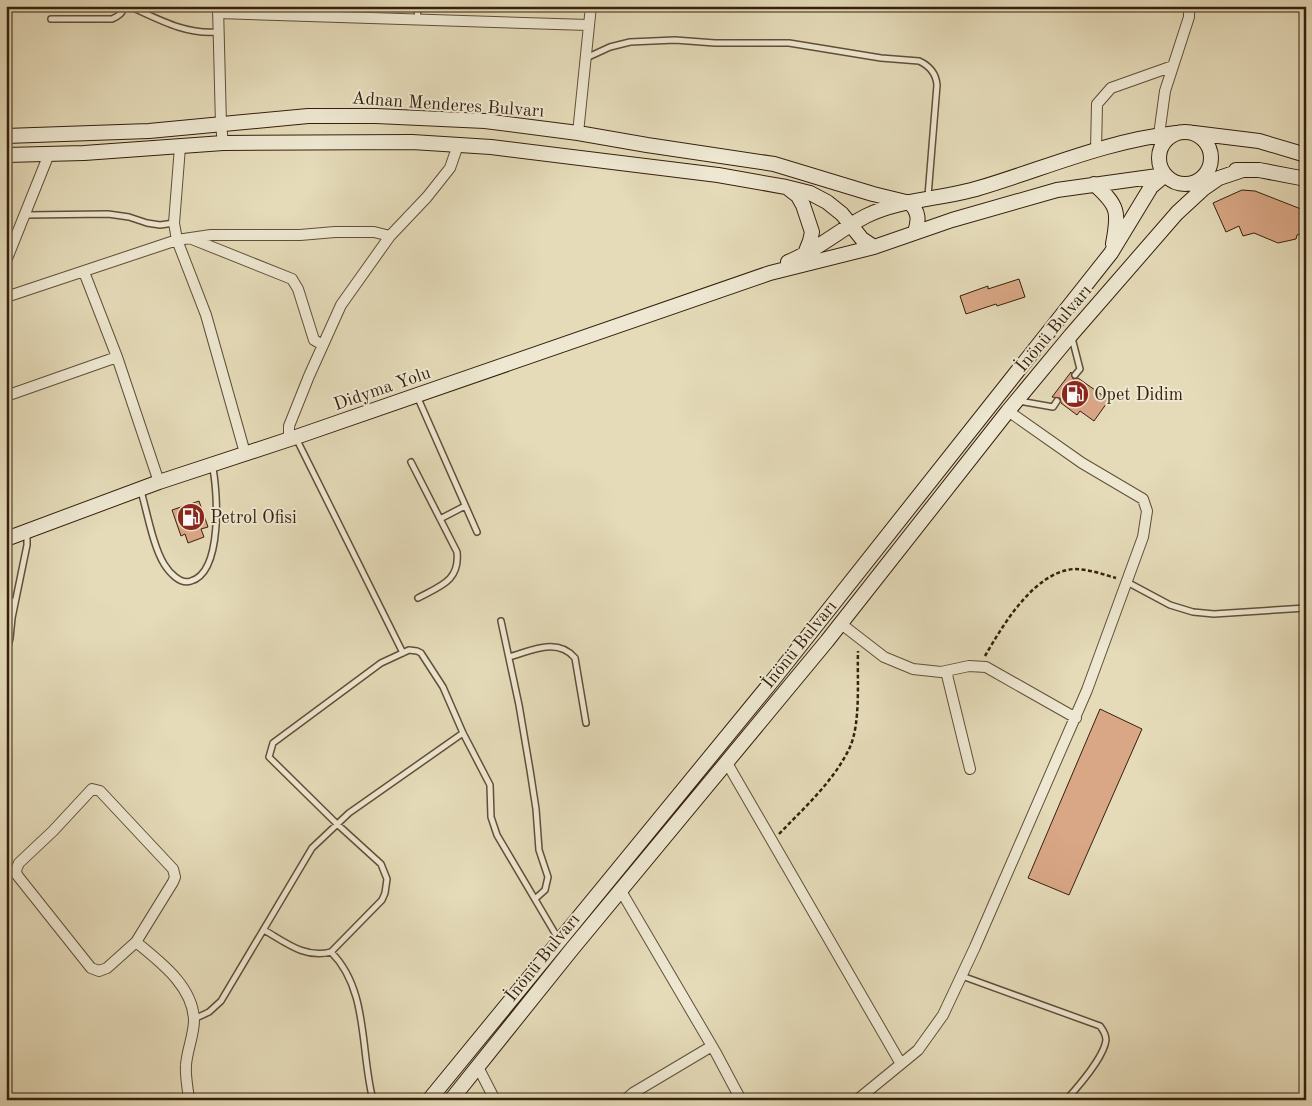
<svg xmlns="http://www.w3.org/2000/svg" width="1312" height="1106" viewBox="0 0 1312 1106" font-family="'Old Standard TT',serif">
<style>
.building{fill:#daa786;stroke:#35200d}
.lines{fill:none;stroke-linecap:round;stroke-linejoin:round}
.lane-casing{stroke:#614f38;stroke-width:8}
.street-casing{stroke:#614f38;stroke-width:12}
.secondary-casing{stroke:#35200d;stroke-width:16}
.path{stroke:#35200d;stroke-width:2.5;stroke-dasharray:4 2.5;stroke-linecap:butt}
.lane{stroke:#eee8d2;stroke-width:5}
.street{stroke:#eee8d2;stroke-width:10}
.secondary{stroke:#eee8d2;stroke-width:14}
.labels{text-anchor:middle;stroke-width:4;stroke-linejoin:round;paint-order:stroke}
.street-label{font-size:18px;fill:#35200d;stroke:#eee8d2}
.poi-label{font-size:18px;fill:#35200d;stroke:#eee8d2;text-anchor:start}
</style>
<rect width="100%" height="100%" fill="#e5dbb9"/>
<filter id="stains"><feTurbulence type="fractalNoise" baseFrequency=".004" numOctaves="4"/><feColorMatrix values="0 0 0 0 .2 0 0 0 0 .09 0 0 0 0 .02 0 0 0 .5 -.17"/></filter>
<radialGradient id="worn" r=".72"><stop offset=".6" stop-color="#630" stop-opacity="0"/><stop offset="1" stop-color="#630" stop-opacity=".3"/></radialGradient>
<path class="building" d="M1242 190 1255 191 1301 209 1300 214 1306 227V232L1297 235 1296 239 1278 243 1254 233 1243 236 1239 226 1226 232 1213 203Z
M1019 279 1025 297 997 306 996 304 966 314 960 296 988 286V289Z
M1071 372 1073 379 1078 378 1109 400 1094 421 1080 411 1077 415 1061 403 1060 398 1052 397Z
M199 501 208 527 201 529 204 537 188 543 185 534 181 536 172 510Z
M1100 709 1142 729 1069 895 1028 878Z"/>
<g class="lines">
<defs>
<path id="lane" d="M129 6C158 19 186 35 218 32
M417 6 418 20
M51 19H112C119 16 123 13 124 6
M586 58 610 47 630 42 675 40 715 43H789L881 58 919 61C930 66 936 73 937 85L928 196
M25 215 108 214 129 217 147 223 160 225 174 223
M1072 338 1080 369 1075 375
M417 396 477 532
M1019 401 1053 407 1057 401
M296 438 403 653
M411 462 457 552C460 581 440 586 418 598
M141 491C147 512 153 546 164 564 169 572 180 585 191 581 223 572 218 490 212 464
M440 519 465 506
M1127 582 1170 605 1193 612 1214 614 1306 608
M6 597 15 603
M501 621 519 705 530 770 536 809 539 850 548 877 545 890 535 899
M6 655 10 638 12 618 27 545V534
M509 657C531 651 557 637 575 658L586 723
M6 761V766
M264 930C285 942 305 959 331 952L382 900 385 893 387 879 381 864 337 824 269 757 273 743 381 663 409 650 417 651 421 653 443 687 463 733 490 785 491 817 497 835 559 940
M331 952C369 990 360 1051 373 1100
M962 976 1100 1026C1103 1030 1106 1035 1106 1040 1104 1057 1077 1088 1066 1100
M194 1019 209 1012 221 1001 312 848 349 813 463 733"/>
<path id="street" d="M218 7 221 125 223 143
M218 13 588 25
M578 133 591 6
M1159 135 1165 91 1189 17V6
M180 147 174 223 177 240 206 315 245 453
M1096 150 1097 104 1111 88 1173 66
M192 239 292 279 298 289 314 340 323 345
M6 261 49 154
M84 272 117 357 159 482
M6 297 177 240 211 235H300L335 232H374L390 236
M6 396 117 357
M289 440V426L309 376 341 305 390 236 427 197 450 168 458 145
M840 623 884 657 913 669 941 672 969 666 986 667 1076 718
M946 671 970 769
M727 763 901 1064 857 1100
M92 789 100 791 173 869 175 877 173 882 136 942 107 968 99 971 91 968 17 875 16 870 19 863 53 831Z
M621 891 716 1053 741 1100
M136 942C160 962 193 986 194 1020 194 1035 187 1050 186 1065 185 1076 188 1089 189 1100
M901 1064 918 1050 943 1015 975 947 1087 690 1143 537 1147 511 1143 499 1082 463 1008 411
M478 1067 495 1100
M625 1100 633 1093 712 1046"/>
<path id="secondary" d="M1159 158a26 26 0 1 1 52 0a26 26 0 1 1-52 0Z
M1194 133 1259 141 1306 155
M6 136 149 131 308 116H376L485 121 578 133 647 145 774 164 873 194 910 203
M6 155 84 153 223 143 412 142 491 147 718 175 786 187 810 193 827 202 842 214 862 239 874 247
M1236 170H1259L1306 179
M1094 184C1119 206 1119 212 1113 244
M789 189 798 196 803 205 812 232 810 241 804 256
M910 203C919 212 919 220 915 232
M788 262C816 251 839 230 866 216 900 199 943 199 979 188 1046 168 1106 141 1176 133
M6 539 159 482 296 437 770 273 874 247 952 220 1057 190 1165 175
M429 1100 773 680 1111 253 1151 187 1164 176
M451 1100 572 949 827 641 1008 411 1071 335 1177 213 1203 189 1219 178 1243 170"/>
</defs>
<use href="#lane" class="lane-casing"/>
<use href="#street" class="street-casing"/>
<use href="#secondary" class="secondary-casing"/>
<path class="path" d="M985 656C1003 625 1034 572 1074 569 1088 569 1102 574 1116 578
M779 834C805 807 834 781 850 747 861 722 857 678 858 651"/>
<use href="#lane" class="lane"/>
<use href="#street" class="street"/>
<use href="#secondary" class="secondary"/>
</g>
<defs>
<symbol id="fuel-disc" viewBox="-11 -11 22 22"><circle r="9.5" fill="#8f2418" stroke="#eee8d2"/><path d="M-5.5-6h7V0h2V4h1.3V-2.5L3-4.5l.8-.8L6-3V5H2.5V1h-1V6h-7ZM-4.2-4.7v3.2H.2V-4.7Z" fill="#fff"/></symbol>
</defs>
<g fill-rule="evenodd">
<use href="#fuel-disc" x="1059" y="378" width="32" height="32"/>
<use href="#fuel-disc" x="175" y="501" width="32" height="32"/>
</g>
<g class="labels">
<g class="street-label">
<text transform="translate(448 104) rotate(4)" y="6">Adnan Menderes Bulvarı</text>
<text transform="translate(1053 328) rotate(-50)" y="6">İnönü Bulvarı</text>
<text transform="translate(382 388) rotate(-19)" y="6">Didyma Yolu</text>
<text transform="translate(799 644) rotate(-51)" y="6">İnönü Bulvarı</text>
<text transform="translate(542 957) rotate(-51)" y="6">İnönü Bulvarı</text>
</g>
<g class="poi-label">
<text x="1094" y="400">Opet Didim</text>
<text x="210" y="523">Petrol Ofisi</text>
</g>
</g>
<rect width="1312" height="1106" fill="none" stroke="#e5dbb9" stroke-width="25"/>
<rect x="8" y="8" width="1297" height="1091" fill="none" stroke="#35200d" stroke-width="2.5"/>
<rect x="12" y="12" width="1287" height="1081" fill="none" stroke="#35200d"/>
<rect width="100%" height="100%" filter="url(#stains)"/>
<rect width="100%" height="100%" fill="url(#worn)"/>
</svg>
